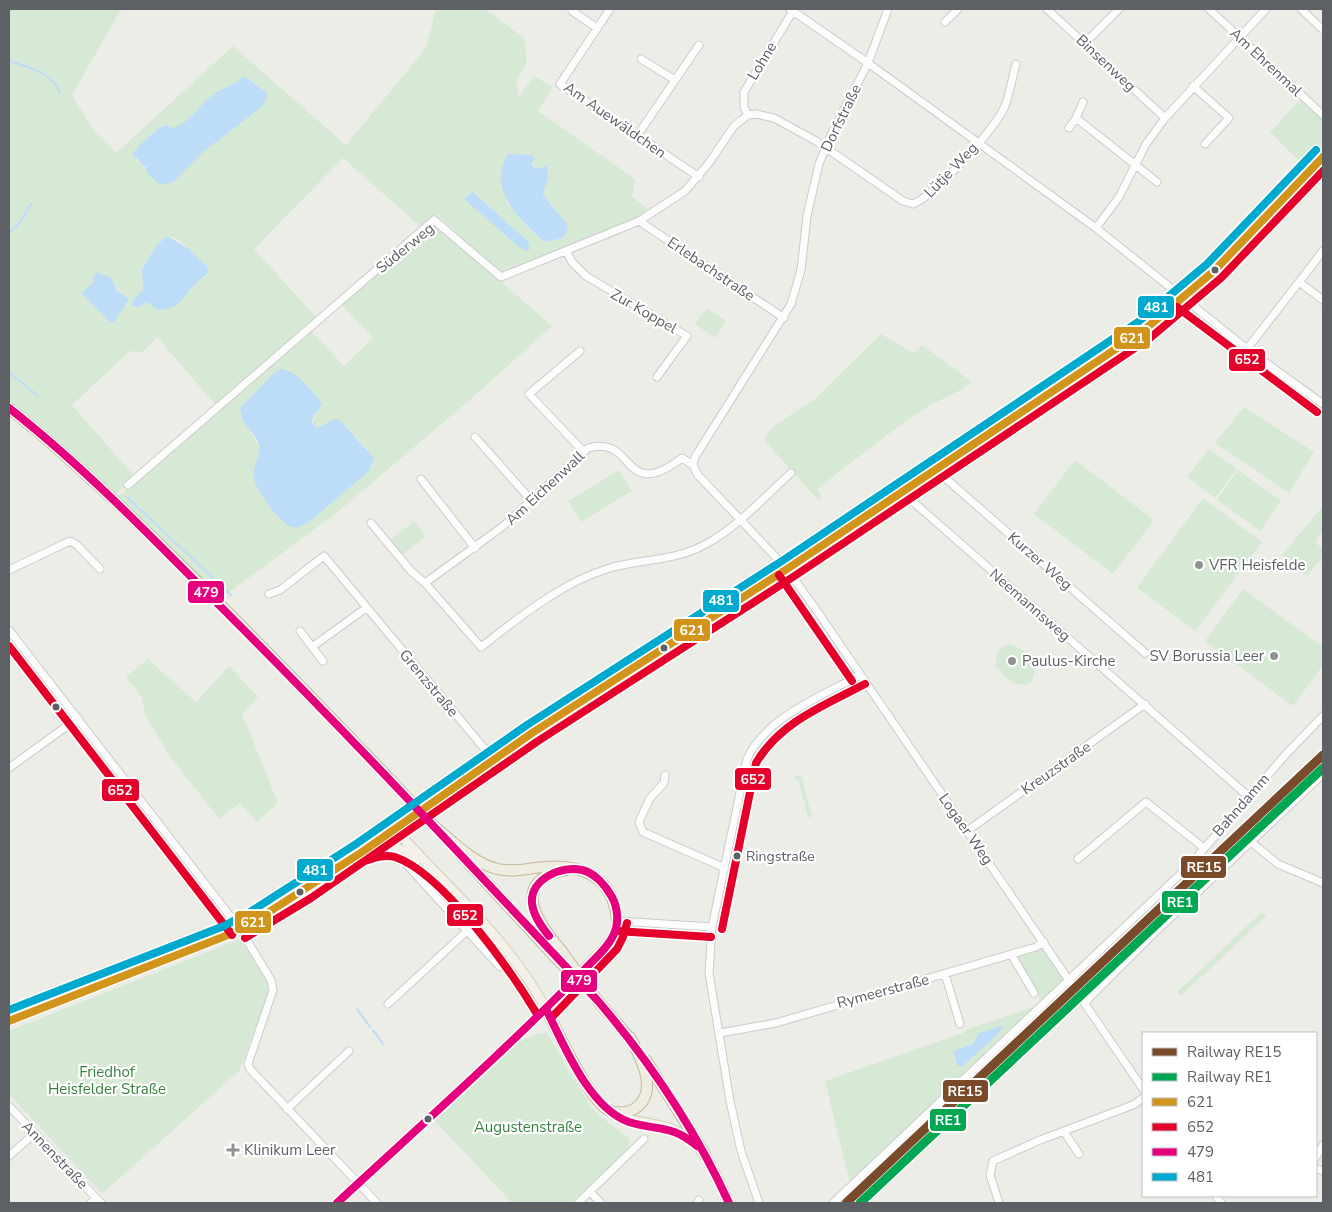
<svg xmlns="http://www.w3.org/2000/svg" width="1332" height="1212" viewBox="0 0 1332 1212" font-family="'Nunito Sans',sans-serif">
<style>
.green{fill:#d6e9d5;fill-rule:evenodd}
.water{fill:#bddcf7}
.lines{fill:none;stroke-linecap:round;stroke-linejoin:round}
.stream{stroke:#bddcf7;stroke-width:2}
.minor-casing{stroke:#cacbca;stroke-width:9}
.major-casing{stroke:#d4ceb6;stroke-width:11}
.highway-casing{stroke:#c5b996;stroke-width:12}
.minor{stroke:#fcfcfc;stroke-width:7}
.major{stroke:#f3f1e8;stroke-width:9}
.highway{stroke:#efece2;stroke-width:10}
.highway-bridge-casing{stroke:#c5b996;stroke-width:12;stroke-linecap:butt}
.highway-bridge{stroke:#efece2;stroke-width:10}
.bus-1-casing{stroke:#fff;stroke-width:11}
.bus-2-casing{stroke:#fff;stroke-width:11}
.bus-3-casing{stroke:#fff;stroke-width:11}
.bus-4-casing{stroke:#fff;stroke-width:11}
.bus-1{stroke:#d0951a;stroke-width:8}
.bus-2{stroke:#e4002b;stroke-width:8}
.bus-3{stroke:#e5007d;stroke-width:8}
.bus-4{stroke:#00a9ce;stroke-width:8}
.rail-1-casing{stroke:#fff;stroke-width:12}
.rail-2-casing{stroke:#fff;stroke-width:12}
.rail-1{stroke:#7a4b2a;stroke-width:9}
.rail-2{stroke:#00a651;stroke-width:9}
.bus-dot{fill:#5d6166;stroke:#fff;stroke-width:2}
.poi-dot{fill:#8f9294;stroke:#fff;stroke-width:2}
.labels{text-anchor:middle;stroke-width:4.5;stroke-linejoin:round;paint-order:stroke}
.bus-label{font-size:14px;fill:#5d6166;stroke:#fff;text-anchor:start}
.street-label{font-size:15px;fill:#5d6166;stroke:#fff}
.poi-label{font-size:15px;fill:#5d6166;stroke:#fff;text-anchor:start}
.park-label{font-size:15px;fill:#37833e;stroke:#fff}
.line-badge{stroke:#fff;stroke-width:2}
.badge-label{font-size:14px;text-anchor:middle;font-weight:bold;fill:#fff}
</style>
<rect width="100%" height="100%" fill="#edede8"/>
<path class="green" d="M9 9H121L72 95 94 131 116 153 233 46 346 145 426 48 436 9H485L524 38 527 61 516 83 519 97 534 76 553 87 538 111 635 179 632 197 648 209 636 219 500 272 437 215 422 228 343 158 254 249 318 319 309 329 344 366 373 338 340 303 429 227H439L552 326 471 399 334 515 220 599 118 497 218 408 157 337 142 353 130 351 72 405 135 477 116 494 9 401ZM242 77H247L267 93 262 107 160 185C151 177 146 167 136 160L135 150 162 125 172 128 187 121 218 91 233 87ZM521 155H532L535 169 546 166 548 178 543 195 546 201 553 205 554 210 566 223 563 238 545 242 524 224 518 213 508 205 501 178ZM474 192 529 242 511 240 466 201ZM167 236C183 238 193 255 205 264L206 276 196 282 180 302 157 310 147 302 138 308 132 301 143 290 142 269 156 246ZM102 273C115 279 115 290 127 297 126 306 118 315 114 322L111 323 81 293 94 282V276ZM288 370 322 403 312 423 317 429 329 422 345 425 367 449 373 464 369 471 307 524 258 461C263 444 253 437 245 424 242 419 241 413 240 408L272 375Z
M1303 97 1323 117V155L1310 172 1270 132Z
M707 308 726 321 715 338 695 324Z
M881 334 914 353 922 345 971 381C966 390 940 399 929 406 890 431 854 461 817 489L822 498 818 500 764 440 772 427 815 399Z
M1244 407 1314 452 1289 493 1215 443Z
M1209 449 1237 469 1215 498 1187 477Z
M1075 460 1154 520 1113 574 1034 514Z
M619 470 632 491 581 522 568 501Z
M1238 470 1281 501 1260 531 1217 500Z
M1203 498 1262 542 1195 631 1137 588Z
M1323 506V531L1315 542 1323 549V557L1307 576 1282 555Z
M414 521 426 536 400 557 388 542Z
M1243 589 1323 647V665L1293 706 1205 641Z
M1011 644 1026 652 1036 666 1032 681 1027 685 1013 684 995 666C997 654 997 645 1011 644Z
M150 657 151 662 196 702 229 666 258 697 242 714 278 803 257 822 240 803 219 819 169 755 146 716 141 696 126 677Z
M801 774 812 817H808L798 779 795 780 794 777Z
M1262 912 1266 916 1181 996 1177 992Z
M240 939 268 983 269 992 239 1071 102 1194 9 1094V1031Z
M1046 947 1067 981 1042 1001 1014 957Z
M1043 1004 852 1184 849 1179 825 1081 965 1032 967 1029ZM1003 1029 963 1066 961 1067 955 1050 973 1044 977 1035Z
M547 1033 589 1104 600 1116 630 1139 628 1150 570 1203H512L434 1120 519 1042 536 1034Z"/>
<path class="water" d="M242 77H246L267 93 268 97 262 107 203 152 173 182 160 185 147 173 146 168 132 154C137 148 158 126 166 125L172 128C193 122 201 100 219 91 230 85 232 87 242 77Z
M508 154 532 155 535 158 532 163 535 169 547 166 548 178 543 195 566 223 568 229 563 238 545 242C520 221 486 189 508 154Z
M472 191 529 242 530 249 526 251 519 247 466 201 465 199Z
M167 236 188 248 208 267V272C205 277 200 278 196 283 183 296 181 310 157 310L147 302 138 308 132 305V301L143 290 142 269 156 246Z
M98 272 111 278 117 290 129 299 114 322 111 323 81 293 94 282V275Z
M281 369C298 371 311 391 322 403 320 411 312 415 312 423L317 428 335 419 340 420 374 458 369 471 307 524C303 525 297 528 292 527 280 524 257 491 254 479 252 467 261 457 259 445 257 436 249 431 244 423 242 419 241 412 240 408L272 375Z
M1000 1026 1003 1027 1001 1031 962 1067 957 1065 954 1053 955 1050 973 1044 978 1034Z"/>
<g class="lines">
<path class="stream" d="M9 61C29 68 51 71 60 93
M9 233 20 222 31 204
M9 372 38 396
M127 497 231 595
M357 1009 370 1027
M373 1030 383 1044"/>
<defs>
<path id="minor" d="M610 9 560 84 699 177
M790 9 868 63 888 9
M1047 9 1165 118
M1209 9 1323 115
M1301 9 1321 28
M572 11 597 28
M945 22 958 9
M1084 44 1119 9
M641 59 675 80
M1193 86 1229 118 1205 144
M1083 102 1076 118 1157 182
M748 115 744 107V92L793 11
M1069 128 1076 118
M637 136 699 45
M639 221 784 318
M1096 228 1119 197 1146 144 1165 118 1266 9
M566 251 572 262 586 276 687 336 657 377
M1299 282 1323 251
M1247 349 1299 282 1323 300
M580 351 529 394 583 451
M475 437 531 500
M935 469 1145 653
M421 479 475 548
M128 485 434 220 501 277 639 221 685 191 709 163 734 126 748 115 756 114 774 118 816 141 903 201 913 204C934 196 997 127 1005 106 1010 93 1012 78 1016 64
M902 492 1249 797
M371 523 411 571 425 583 502 527 588 448C636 434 621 504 682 458L693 465
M9 570 70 541 77 545 100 569
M425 583 481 647C520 617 562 582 610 568 642 559 676 561 706 544 738 527 764 497 791 473
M269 594 280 590 324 556 493 759
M9 630 240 929 271 980 273 990 248 1064 250 1069 377 1203
M300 631 323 661
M312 647 366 608
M9 768 78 718
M665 775 664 783 650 798 639 822 643 832 725 868
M967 831 1145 704
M1251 842 1278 864 1323 883
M1078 859 1146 802 1204 848
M406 864 500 967
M617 921 712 927
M1011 954 1034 993
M945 974 960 1024
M1084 1003 1150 937 1323 774
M388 1004 480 919
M720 1033 776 1023 1036 947 1044 942
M1143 1089 815 608 787 569 697 474 693 465 695 457 791 304 801 270 807 216 819 164 830 137 868 63 1096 228 1247 349 1323 404
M9 1106 101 1203
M287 1109 349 1051
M1064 1132 1079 1154
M9 1156 35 1133
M1316 1157 1323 1145
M1316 1169 1323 1171
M590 1192 601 1203
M1216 1196 1221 1203
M91 1203 97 1199
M337 1203 546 1009
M578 1203 644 1139
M697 1203 699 1200
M759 1203 741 1151 730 1101 709 973 712 927 747 759C766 717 821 697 860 675
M833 1203 1189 866 1287 753 1323 716
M999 1203 990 1175 993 1161 1040 1140 1133 1105 1143 1098"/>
<path id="major" d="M394 828C446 887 508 938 546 1009L609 943 614 934 617 921
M368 850C388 843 401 847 418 859
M9 1021 228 935 255 921 362 852 532 733 787 569 1144 330 1183 299 1214 271 1323 157
M609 1111C626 1122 642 1121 661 1126 701 1135 714 1169 729 1203"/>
<path id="highway" d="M9 408C79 464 143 528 207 591 272 657 337 723 400 790
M435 827C454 842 474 864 498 869 513 873 529 868 544 867 584 863 614 879 617 921
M459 853 555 957
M561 950C538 923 508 880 566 870
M598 1001 633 1042
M546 1009C556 1029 590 1101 608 1110 614 1113 624 1113 630 1111 662 1097 641 1058 630 1037
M646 1060 705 1154"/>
</defs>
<use href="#minor" class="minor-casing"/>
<use href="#major" class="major-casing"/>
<use href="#highway" class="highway-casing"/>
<use href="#minor" class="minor"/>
<use href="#major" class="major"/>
<use href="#highway" class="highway"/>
<defs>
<path id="highway-bridge" d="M400 790 435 827
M561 950 598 1001
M555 957 571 974"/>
</defs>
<use href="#highway-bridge" class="highway-bridge-casing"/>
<use href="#highway-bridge" class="highway-bridge"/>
<defs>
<path id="bus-1" d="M9 1021 228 935 255 921 362 852 532 733 787 569 1144 330 1214 271 1323 157"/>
<path id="bus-2" d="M1177 307 1317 412
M779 575 852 681
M9 646 232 935
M365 861C374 858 385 854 395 857 443 873 511 971 537 1014
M722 929 756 763C780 722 825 705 865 684
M616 931 711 937
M245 938 311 898 538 741 793 577 1150 338 1221 278 1323 171
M553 1016 617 949 623 937 627 923"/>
<path id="bus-3" d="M9 408C88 470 158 544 229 615 355 741 476 871 598 1001 651 1063 695 1129 729 1203
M546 1009C564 1045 589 1108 629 1122 658 1131 671 1124 697 1146
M337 1203C420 1126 506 1050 585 969 595 958 608 948 614 934 619 923 618 908 612 897 606 886 595 873 582 870 562 865 530 879 532 903 533 915 541 926 549 936"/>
<path id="bus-4" d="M9 1010 224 926 250 912 356 844 527 725 782 561 1138 322 1207 264 1316 150"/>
</defs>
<use href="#bus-1" class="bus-1-casing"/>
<use href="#bus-2" class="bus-2-casing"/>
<use href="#bus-3" class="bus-3-casing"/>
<use href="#bus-4" class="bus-4-casing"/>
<use href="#bus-1" class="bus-1"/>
<use href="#bus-2" class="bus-2"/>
<use href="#bus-3" class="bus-3"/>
<use href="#bus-4" class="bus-4"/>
<defs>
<path id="rail-1" d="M846 1203 1323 755"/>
<path id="rail-2" d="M860 1203 1323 768"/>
</defs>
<use href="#rail-1" class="rail-1-casing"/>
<use href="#rail-2" class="rail-2-casing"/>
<use href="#rail-1" class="rail-1"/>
<use href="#rail-2" class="rail-2"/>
</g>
<g class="bus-dot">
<circle cx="1215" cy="270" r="4.5"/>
<circle cx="664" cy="648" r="4.5"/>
<circle cx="56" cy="707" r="4.5"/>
<circle cx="737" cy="856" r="4.5"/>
<circle cx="300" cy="892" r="4.5"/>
<circle cx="428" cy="1119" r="4.5"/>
</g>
<g class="poi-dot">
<circle cx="1199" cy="565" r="5"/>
<circle cx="1274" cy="656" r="5"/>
<circle cx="1012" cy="661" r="5"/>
<path d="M230.5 1142.5h5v5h5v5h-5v5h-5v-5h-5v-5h5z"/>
</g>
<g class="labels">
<g class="bus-label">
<text x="746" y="861">Ringstraße</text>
</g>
<g class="street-label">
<text transform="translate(762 61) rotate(-59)" y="5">Lohne</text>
<text transform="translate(1266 62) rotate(43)" y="5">Am Ehrenmal</text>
<text transform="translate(1106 63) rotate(43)" y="5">Binsenweg</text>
<text transform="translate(841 118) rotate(-64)" y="5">Dorfstraße</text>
<text transform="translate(615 120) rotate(35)" y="5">Am Auewäldchen</text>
<text transform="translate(951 170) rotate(-46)" y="5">Lütje Weg</text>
<text transform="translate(405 248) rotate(-39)" y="5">Süderweg</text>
<text transform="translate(711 269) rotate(34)" y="5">Erlebachstraße</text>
<text transform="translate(644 311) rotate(30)" y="5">Zur Koppel</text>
<text transform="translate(545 488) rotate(-43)" y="5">Am Eichenwall</text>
<text transform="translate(1040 561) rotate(41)" y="5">Kurzer Weg</text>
<text transform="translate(1030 605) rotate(41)" y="5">Neemannsweg</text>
<text transform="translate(429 683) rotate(50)" y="5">Grenzstraße</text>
<text transform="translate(1056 768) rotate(-35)" y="5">Kreuzstraße</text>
<text transform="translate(1241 805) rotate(-49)" y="5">Bahndamm</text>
<text transform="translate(966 829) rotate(55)" y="5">Logaer Weg</text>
<text transform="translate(883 991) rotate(-15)" y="5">Rymeerstraße</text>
<text transform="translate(55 1155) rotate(46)" y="5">Annenstraße</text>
</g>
<g class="poi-label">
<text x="1209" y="570">VFR Heisfelde</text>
<text x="1264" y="661" text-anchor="end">SV Borussia Leer</text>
<text x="1022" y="666">Paulus-Kirche</text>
<text x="244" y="1155">Klinikum Leer</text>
</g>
<g class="park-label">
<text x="107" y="1077">Friedhof<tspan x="107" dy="17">Heisfelder Straße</tspan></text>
<text x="528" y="1132">Augustenstraße</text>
</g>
</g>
<g class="line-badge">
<rect x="1137" y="295" width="38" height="24" rx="5" fill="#00a9ce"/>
<rect x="1113" y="326" width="38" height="24" rx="5" fill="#d0951a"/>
<rect x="1228" y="348" width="38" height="24" rx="5" fill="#e4002b"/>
<rect x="187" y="580" width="38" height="24" rx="5" fill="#e5007d"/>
<rect x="702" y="589" width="38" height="24" rx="5" fill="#00a9ce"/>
<rect x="673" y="618" width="38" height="24" rx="5" fill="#d0951a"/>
<rect x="734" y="767" width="38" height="24" rx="5" fill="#e4002b"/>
<rect x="101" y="778" width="39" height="24" rx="5" fill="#e4002b"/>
<rect x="1180" y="855" width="47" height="24" rx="5" fill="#7a4b2a"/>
<rect x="296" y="858" width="38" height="24" rx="5" fill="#00a9ce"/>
<rect x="1161" y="890" width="38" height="24" rx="5" fill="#00a651"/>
<rect x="446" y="903" width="38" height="24" rx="5" fill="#e4002b"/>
<rect x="234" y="910" width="38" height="24" rx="5" fill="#d0951a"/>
<rect x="560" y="969" width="38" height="24" rx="5" fill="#e5007d"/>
<rect x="942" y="1079" width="47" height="24" rx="5" fill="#7a4b2a"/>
<rect x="929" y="1108" width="38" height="24" rx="5" fill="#00a651"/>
</g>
<g class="badge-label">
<text x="1156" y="312">481</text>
<text x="1132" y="343">621</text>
<text x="1247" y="364">652</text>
<text x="206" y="597">479</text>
<text x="721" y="605">481</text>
<text x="692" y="635">621</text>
<text x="753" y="784">652</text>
<text x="120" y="795">652</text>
<text x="1204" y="872">RE15</text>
<text x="315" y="875">481</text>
<text x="1180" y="907">RE1</text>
<text x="465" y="920">652</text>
<text x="253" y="927">621</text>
<text x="579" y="985">479</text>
<text x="965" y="1096">RE15</text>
<text x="948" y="1125">RE1</text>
</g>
<rect width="1332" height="1212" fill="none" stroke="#5d6166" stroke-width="20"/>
<rect x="1142" y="1032" width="175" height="165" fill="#ffffff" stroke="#bec0c2"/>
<rect x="1152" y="1048" width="25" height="8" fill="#7a4b2a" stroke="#bec0c2"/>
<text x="1187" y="1057" font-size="15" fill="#5d6166">Railway RE15</text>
<rect x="1152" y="1073" width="25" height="8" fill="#00a651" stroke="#bec0c2"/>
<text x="1187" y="1082" font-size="15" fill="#5d6166">Railway RE1</text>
<rect x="1152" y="1098" width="25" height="8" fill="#d0951a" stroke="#bec0c2"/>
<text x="1187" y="1107" font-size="15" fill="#5d6166">621</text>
<rect x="1152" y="1123" width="25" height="8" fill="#e4002b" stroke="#bec0c2"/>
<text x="1187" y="1132" font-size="15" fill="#5d6166">652</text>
<rect x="1152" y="1148" width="25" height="8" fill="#e5007d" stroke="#bec0c2"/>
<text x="1187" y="1157" font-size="15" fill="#5d6166">479</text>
<rect x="1152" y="1173" width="25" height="8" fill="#00a9ce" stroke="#bec0c2"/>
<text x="1187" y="1182" font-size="15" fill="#5d6166">481</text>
</svg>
